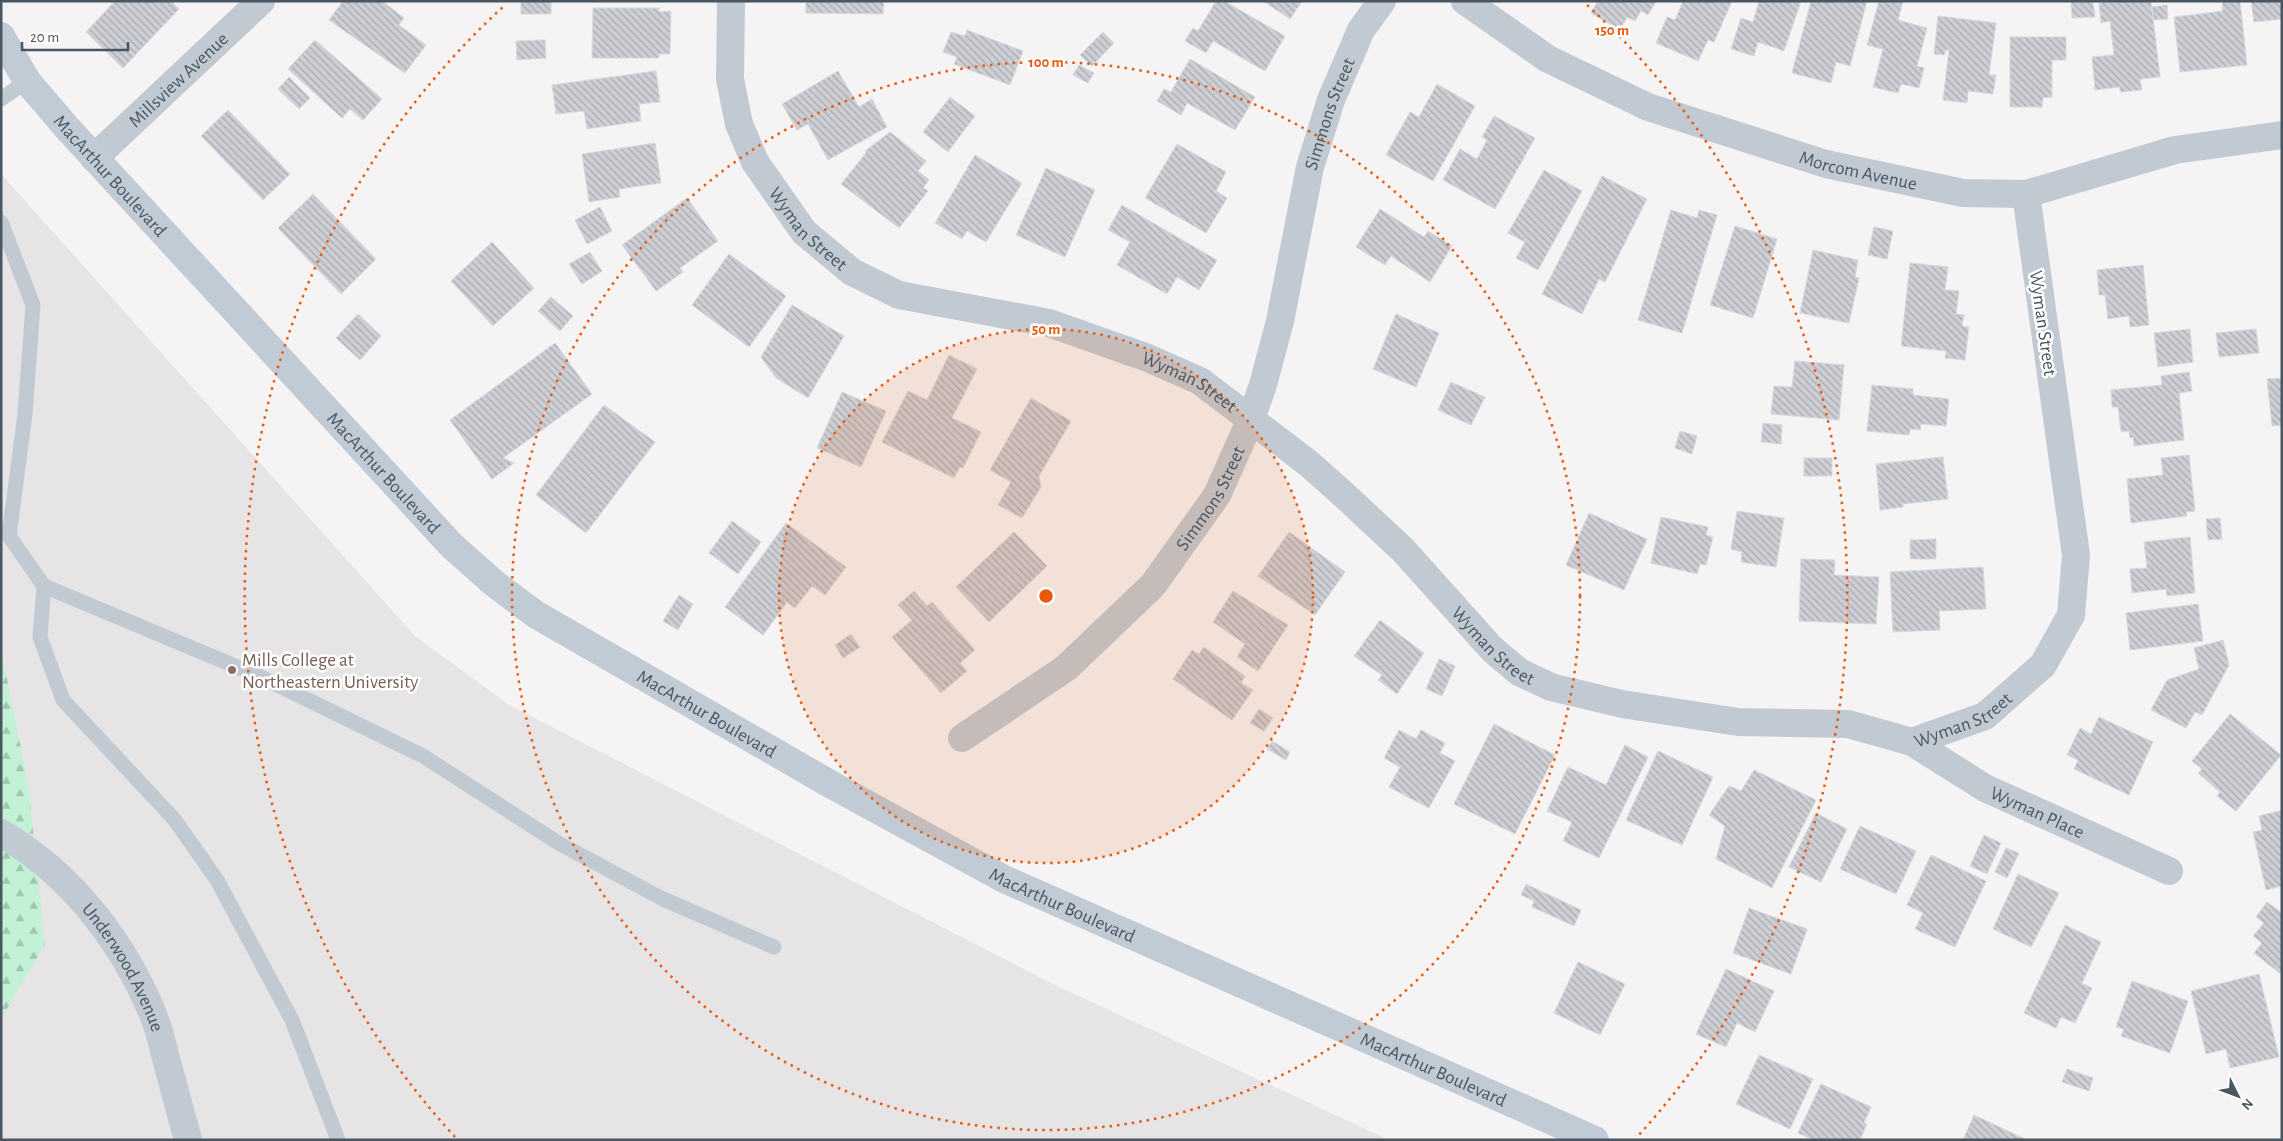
<svg xmlns="http://www.w3.org/2000/svg" width="2283" height="1141" viewBox="0 0 2283 1141" font-family="'Alegreya Sans',sans-serif">
<style>
.education{fill:#e6e4e5}
.forest{fill:url(#forest-firs)}
.building{fill:url(#building-back-hatch);stroke:#d7d9de}
.lines{fill:none;stroke-linecap:round;stroke-linejoin:round}
.lane{stroke:#c1cad2;stroke-width:15}
.street{stroke:#c1cad2;stroke-width:28}
.secondary{stroke:#c1cbd6;stroke-width:28}
.ring{fill:none;stroke:#e8590c;stroke-width:2.5;stroke-dasharray:2.5 5}
.education-dot{fill:#8d6e63;stroke:#fff;stroke-width:2}
.labels{text-anchor:middle;stroke-width:5;stroke-linejoin:round;paint-order:stroke}
.street-label{font-size:19px;fill:#4a5661;stroke:#fff}
.education-label{font-size:19px;fill:#785e54;stroke:#fff;text-anchor:start}
.centre{fill:#e8590c;stroke:#fff;stroke-width:2.5}
.ring-label{font-size:15px;text-anchor:middle;font-weight:bold;fill:#e8590c;stroke:#fff;stroke-width:5;stroke-linejoin:round;paint-order:stroke}
</style>
<defs>
<pattern id="forest-firs" width="22" height="20" patternUnits="userSpaceOnUse" patternTransform="scale(1.25)"><rect width="22" height="20" fill="#c3f1d5"/><path d="M5 1l3.5 6h-7zM16 11l3.5 6h-7z" fill="#a0c6b0"/></pattern>
<pattern id="building-back-hatch" width="6" height="6" patternUnits="userSpaceOnUse" patternTransform="scale(1.25)"><rect width="6" height="6" fill="#cdcfd5"/><path d="M-1 5l2 2M0 0l6 6M5-1l2 2" fill="none" stroke="#a8abb0"/></pattern>
</defs>
<rect width="100%" height="100%" fill="#f5f3f3"/>
<path class="education" d="M1 174 415 636 509 705 1057 986 1389 1140H1Z"/>
<path class="forest" d="M1 650 28 783 45 944 1 1019Z"/>
<path class="building" d="M115 1H171L179 9 123 68 86 32Z
M343 1H382L404 18 399 25 426 45 405 73 329 20Z
M521 1H551V14H521Z
M806 1H884L883 14 806 13Z
M1216 1H1224L1285 36 1265 71 1213 41 1206 53 1185 41 1193 28 1198 31Z
M1263 1H1302L1290 19Z
M1598 1H1656L1648 15 1641 11 1635 21 1627 17 1620 30 1591 13Z
M1683 1H1732L1714 42 1708 40 1698 61 1656 43 1667 17 1675 20Z
M1759 1H1801L1784 51 1758 42 1754 56 1731 49 1741 18 1753 22Z
M1811 1H1867L1850 66 1836 62 1831 83 1792 73Z
M1879 1H1903L1898 20 1927 28 1917 66 1924 68 1919 88 1901 84 1898 93 1873 87 1883 49 1867 45Z
M2071 1H2093L2095 17 2072 18Z
M2151 1 2160 77 2140 79 2142 90 2120 92V87L2095 90 2092 57 2114 55 2110 21 2101 23 2099 2Z
M2222 1H2240L2247 65 2180 72 2174 17 2223 11Z
M2251 1H2282V19L2254 22Z
M2167 5 2168 19 2153 20 2152 7Z
M593 8H659V12L671 11 670 54H659V58H592Z
M1938 16 1996 23 1989 75H1996L1993 94 1968 91 1967 103 1943 100 1949 50H1946L1944 55 1934 54Z
M967 30 1023 51 1010 85 954 64 957 57 943 52 951 32 965 36Z
M1103 32 1114 43 1092 66 1080 55Z
M2010 37H2066V60H2052V97L2043 98 2042 107H2010Z
M315 40 382 99 363 120 350 109 342 118 288 69Z
M545 40 546 58 517 60 516 41Z
M1190 59 1255 97 1235 130 1187 103 1181 115 1157 101 1164 89 1171 92Z
M1079 65 1094 73 1088 83 1073 75Z
M656 71 660 102 639 104 641 121 587 129 584 111 556 114 552 85Z
M838 71 859 107 872 99 887 127 828 160 808 124 797 130 782 104Z
M289 77 310 98 299 109 278 89Z
M1437 84 1475 106 1433 181 1386 155 1410 112 1419 117Z
M950 97 975 116 948 152 923 132Z
M228 110 290 174 263 200 201 136Z
M1494 116 1535 138 1495 209 1443 180 1460 149 1477 159 1487 140 1482 137Z
M890 132 926 161 918 171 929 180 923 188 928 191 899 228 841 184 866 153 865 151Z
M655 143 661 183 619 189 620 197 589 202 582 154Z
M1177 144 1226 172 1216 191 1227 198 1206 233 1145 198Z
M975 155 1022 183 986 242 967 231 962 239 935 223Z
M1046 168 1095 190 1065 257 1016 235Z
M1544 170 1582 191 1538 270 1516 258 1525 242 1508 233Z
M1602 176 1647 199 1605 282 1599 279 1582 314 1542 294Z
M313 194 376 259 341 294 278 228Z
M687 198 718 241 680 268 683 272 656 291 622 245Z
M1122 205 1217 260 1199 290 1177 277 1167 294 1117 265 1130 242 1108 230Z
M600 207 612 231 587 244 575 220Z
M1380 209 1424 237 1428 231 1452 246 1430 282 1391 256 1385 265 1356 247Z
M1671 210 1697 218 1699 210 1717 215 1682 333 1638 320Z
M1735 226 1777 239 1753 318 1710 305Z
M1874 227 1893 231 1887 259 1868 255Z
M492 242 534 288 493 326 451 281Z
M1813 250 1858 260 1855 277 1859 278 1849 323 1800 313Z
M590 252 602 271 582 284 569 264Z
M729 254 786 296 749 347 692 305Z
M1910 263 1948 267 1945 290 1959 291 1956 314 1964 315 1962 326 1969 327 1965 360 1945 358 1946 351 1901 346Z
M2143 265 2149 325 2130 327 2129 316 2108 319 2105 295H2099L2097 270Z
M551 297 573 316 560 331 538 311Z
M792 305 844 336 808 398 776 378 761 357Z
M358 314 381 336 360 360 336 338Z
M1396 314 1439 333 1416 387 1373 369Z
M2190 329 2193 362 2158 367 2154 333Z
M2256 329 2259 353 2219 357 2216 333Z
M555 343 592 394 503 458 514 463 492 479 450 420Z
M949 355 977 369 952 418 981 432 963 468 960 467 954 478 882 442 908 391 927 400Z
M1795 361 1844 365 1839 420 1771 414 1774 386 1792 387Z
M2189 372 2192 391 2179 393 2184 440 2134 446 2133 437 2130 438 2129 431 2121 432 2118 407H2112L2111 390 2162 385 2161 376Z
M2282 378V425L2272 426 2267 379Z
M1451 382 1485 397 1471 425 1438 410Z
M1872 385 1913 389V395L1949 399 1946 426 1921 424 1920 430 1910 429 1909 435 1867 431Z
M842 392 886 411 861 467 817 448Z
M1031 398 1071 421 1039 476 1041 487 1022 518 998 505 1011 482 990 470Z
M604 405 655 442 586 533 536 495Z
M1763 423 1782 425 1781 444 1761 442Z
M1680 431 1697 436 1692 454 1675 448Z
M2189 455 2195 511 2186 512 2187 516 2131 523 2127 479 2163 475 2161 458Z
M1943 457 1948 499 1903 504V507L1880 510 1876 464Z
M1804 458H1832V476H1804Z
M1737 511 1784 518 1776 567 1741 562 1742 552 1731 549Z
M1589 513 1647 539 1624 590 1566 565Z
M1661 517 1708 527 1706 535 1713 537 1706 565 1700 564 1697 574 1651 563Z
M2220 518 2222 539 2208 540 2206 519Z
M732 521 761 542 738 574 709 553Z
M786 523 846 567 825 595 812 586 795 608 787 602 763 635 725 607Z
M1014 532 1047 566 989 622 956 587Z
M1289 532 1345 572 1315 615 1258 576Z
M2190 537 2195 593 2167 596 2166 589 2132 593 2130 569 2147 568 2144 542Z
M1936 539V559H1910V540Z
M1801 559 1835 560 1834 575 1879 577 1876 624 1799 621Z
M1983 567 1986 609 1939 611 1940 630 1893 632 1890 572Z
M914 591 927 606 932 602 975 650 960 663 967 671 941 693 892 637 912 620 898 605Z
M1233 591 1288 625 1258 671 1237 657 1245 644 1213 622Z
M679 595 693 604 678 630 663 621Z
M2198 604 2203 641 2130 650 2126 613Z
M1380 620 1424 653 1397 694 1378 680 1382 675 1354 656Z
M851 634 860 647 843 658 835 645Z
M2223 640 2229 665 2202 715 2195 712 2186 728 2151 710 2167 680 2199 669 2194 648Z
M1204 647 1245 676 1241 683 1253 690 1232 720 1173 679 1192 650 1199 654Z
M1439 659 1455 666 1442 696 1426 689Z
M1259 709 1273 718 1264 731 1250 723Z
M2230 714 2281 755 2236 811 2217 796 2220 792 2198 773 2202 769 2192 761Z
M2099 717 2153 742 2129 795 2074 769 2078 760 2067 755 2080 728 2091 734Z
M1494 724 1555 755 1515 834 1454 804Z
M1399 730 1416 739 1421 730 1445 743 1440 753 1455 761 1429 808 1389 787 1400 767 1384 758Z
M1272 741 1290 752 1286 760 1267 749Z
M1625 745 1648 757 1599 858 1563 841 1572 822 1547 811 1568 767 1606 785Z
M1658 751 1713 777 1682 845 1626 820Z
M1754 770 1816 800 1772 888 1716 859 1725 826 1709 815 1729 786 1741 791Z
M2282 810V886L2266 890 2253 832 2262 830 2259 816Z
M1816 813 1847 829 1821 882 1789 867Z
M1860 826 1916 851 1896 894 1840 869Z
M1984 835 2001 843 1987 874 1970 866Z
M2006 848 2019 853 2007 878 1995 872Z
M1931 855 1986 881 1955 947 1915 929 1923 913 1907 905Z
M2018 874 2059 893 2031 947 1993 929Z
M1526 884 1581 910 1574 926 1532 907 1534 901 1521 895Z
M2267 902 2282 913V975L2254 953 2262 943 2253 936 2264 923 2256 917Z
M1749 908 1807 929 1791 974 1733 953Z
M2065 925 2101 942 2082 983 2092 988 2075 1023 2061 1017 2056 1028 2024 1013Z
M1578 962 1625 984 1600 1035 1554 1013Z
M1726 969 1774 991 1755 1032 1737 1023 1726 1047 1696 1034Z
M2259 974 2279 1057 2230 1068 2226 1049 2206 1054 2191 991Z
M2132 981 2188 1001 2170 1053 2121 1036 2124 1029 2116 1027Z
M1759 1055 1813 1079 1790 1129 1736 1104Z
M2067 1069 2093 1078 2089 1091 2062 1082Z
M1821 1084 1871 1107 1864 1123 1867 1124 1860 1140H1814L1798 1133Z
M1974 1115 2027 1140H1963Z"/>
<g class="lines">
<path class="lane" d="M1 99 27 81
M1 222 33 305 25 414 9 536 44 586 261 677 423 756 560 844 663 899 774 947
M44 586 40 637 63 700 174 819 217 880 292 1020 338 1140"/>
<g class="street">
<path id="s1" d="M731 1 730 79 739 124 755 162 804 232 852 272 899 295 1049 323 1148 358 1200 381 1308 463 1343 494 1403 550 1492 649 1519 672 1551 687 1622 704 1738 722 1848 724 1912 742 1985 716 2043 665 2071 615 2076 555 2026 194"/>
<path id="s2" d="M1465 1 1548 59 1648 107 1826 164 1963 193 2026 194 2175 150 2282 135"/>
<path id="s3" d="M94 158 261 1"/>
<path id="s4" d="M962 738 1066 668 1153 585 1217 495 1251 419 1263 385 1280 321 1310 167 1331 100 1361 30 1382 1"/>
<path id="s5" d="M1912 742 1985 788 2169 871"/>
<path id="s6" d="M1 833C73 875 126 945 156 1022 161 1035 163 1049 167 1062 174 1088 181 1114 188 1140"/>
</g>
<path class="secondary" id="s7" d="M1 36 27 81 68 129 452 546 495 584 535 614 832 785 1004 879 1595 1140"/>
</g>
<circle cx="1046" cy="596" r="267" fill="#e8590c" fill-opacity=".12"/>
<g class="ring">
<circle cx="1046" cy="596" r="267"/>
<circle cx="1046" cy="596" r="534"/>
<path d="M455 1137A801 801 0 0 1 505 5M1587 5A801 801 0 0 1 1637 1137"/>
</g>
<circle class="education-dot" cx="232" cy="670" r="5"/>
<g class="labels">
<g class="street-label">
<text dy="7" stroke="none"><textPath href="#s3" startOffset="115">Millsview Avenue</textPath></text>
<text dy="7" stroke="none"><textPath href="#s4" startOffset="755">Simmons Street</textPath></text>
<text dy="7" stroke="none"><textPath href="#s2" startOffset="432">Morcom Avenue</textPath></text>
<text dy="7" stroke="none"><textPath href="#s7" startOffset="178">MacArthur Boulevard</textPath></text>
<text dy="7" stroke="none"><textPath href="#s1" startOffset="251">Wyman Street</textPath></text>
<text transform="translate(2044 323) rotate(82)" y="7">Wyman Street</text>
<text dy="7" stroke="none"><textPath href="#s1" startOffset="671">Wyman Street</textPath></text>
<text dy="7" stroke="none"><textPath href="#s7" startOffset="582">MacArthur Boulevard</textPath></text>
<text dy="7" stroke="none"><textPath href="#s4" startOffset="350">Simmons Street</textPath></text>
<text dy="7" stroke="none"><textPath href="#s1" startOffset="1076">Wyman Street</textPath></text>
<text dy="7" stroke="none"><textPath href="#s7" startOffset="988">MacArthur Boulevard</textPath></text>
<text dy="7" stroke="none"><textPath href="#s1" startOffset="1571">Wyman Street</textPath></text>
<text dy="7" stroke="none"><textPath href="#s5" startOffset="144">Wyman Place</textPath></text>
<text dy="7" stroke="none"><textPath href="#s7" startOffset="1392">MacArthur Boulevard</textPath></text>
<text dy="7" stroke="none"><textPath href="#s6" startOffset="185">Underwood Avenue</textPath></text>
<text dy="7" stroke="none"><textPath href="#s7" startOffset="1798">MacArthur Boulevard</textPath></text>
</g>
<g class="education-label">
<text x="242" y="666">Mills College at<tspan x="242" dy="22">Northeastern University</tspan></text>
</g>
</g>
<circle cx="1046" cy="596" r="8" class="centre"/>
<g class="ring-label">
<text x="1612" y="35">150 m</text>
<text x="1046" y="67">100 m</text>
<text x="1046" y="334">50 m</text>
</g>
<rect width="2283" height="1141" fill="none" stroke="#4a5661" stroke-width="5"/>
<g transform="translate(2238 1096) rotate(132)" stroke="#ffffff" stroke-width="4" paint-order="stroke">
<path d="M0-4L9 19L0 12L-9 19Z" fill="#4a5661"/>
<text y="-8" font-size="14" font-weight="bold" text-anchor="middle" fill="#4a5661">N</text>
</g>
<path d="M22 42v8h106v-8" fill="none" stroke="#4a5661" stroke-width="2.5"/>
<text x="30" y="42" font-size="15" fill="#4a5661" stroke="#ffffff" stroke-width="4" paint-order="stroke">20 m</text>
</svg>
